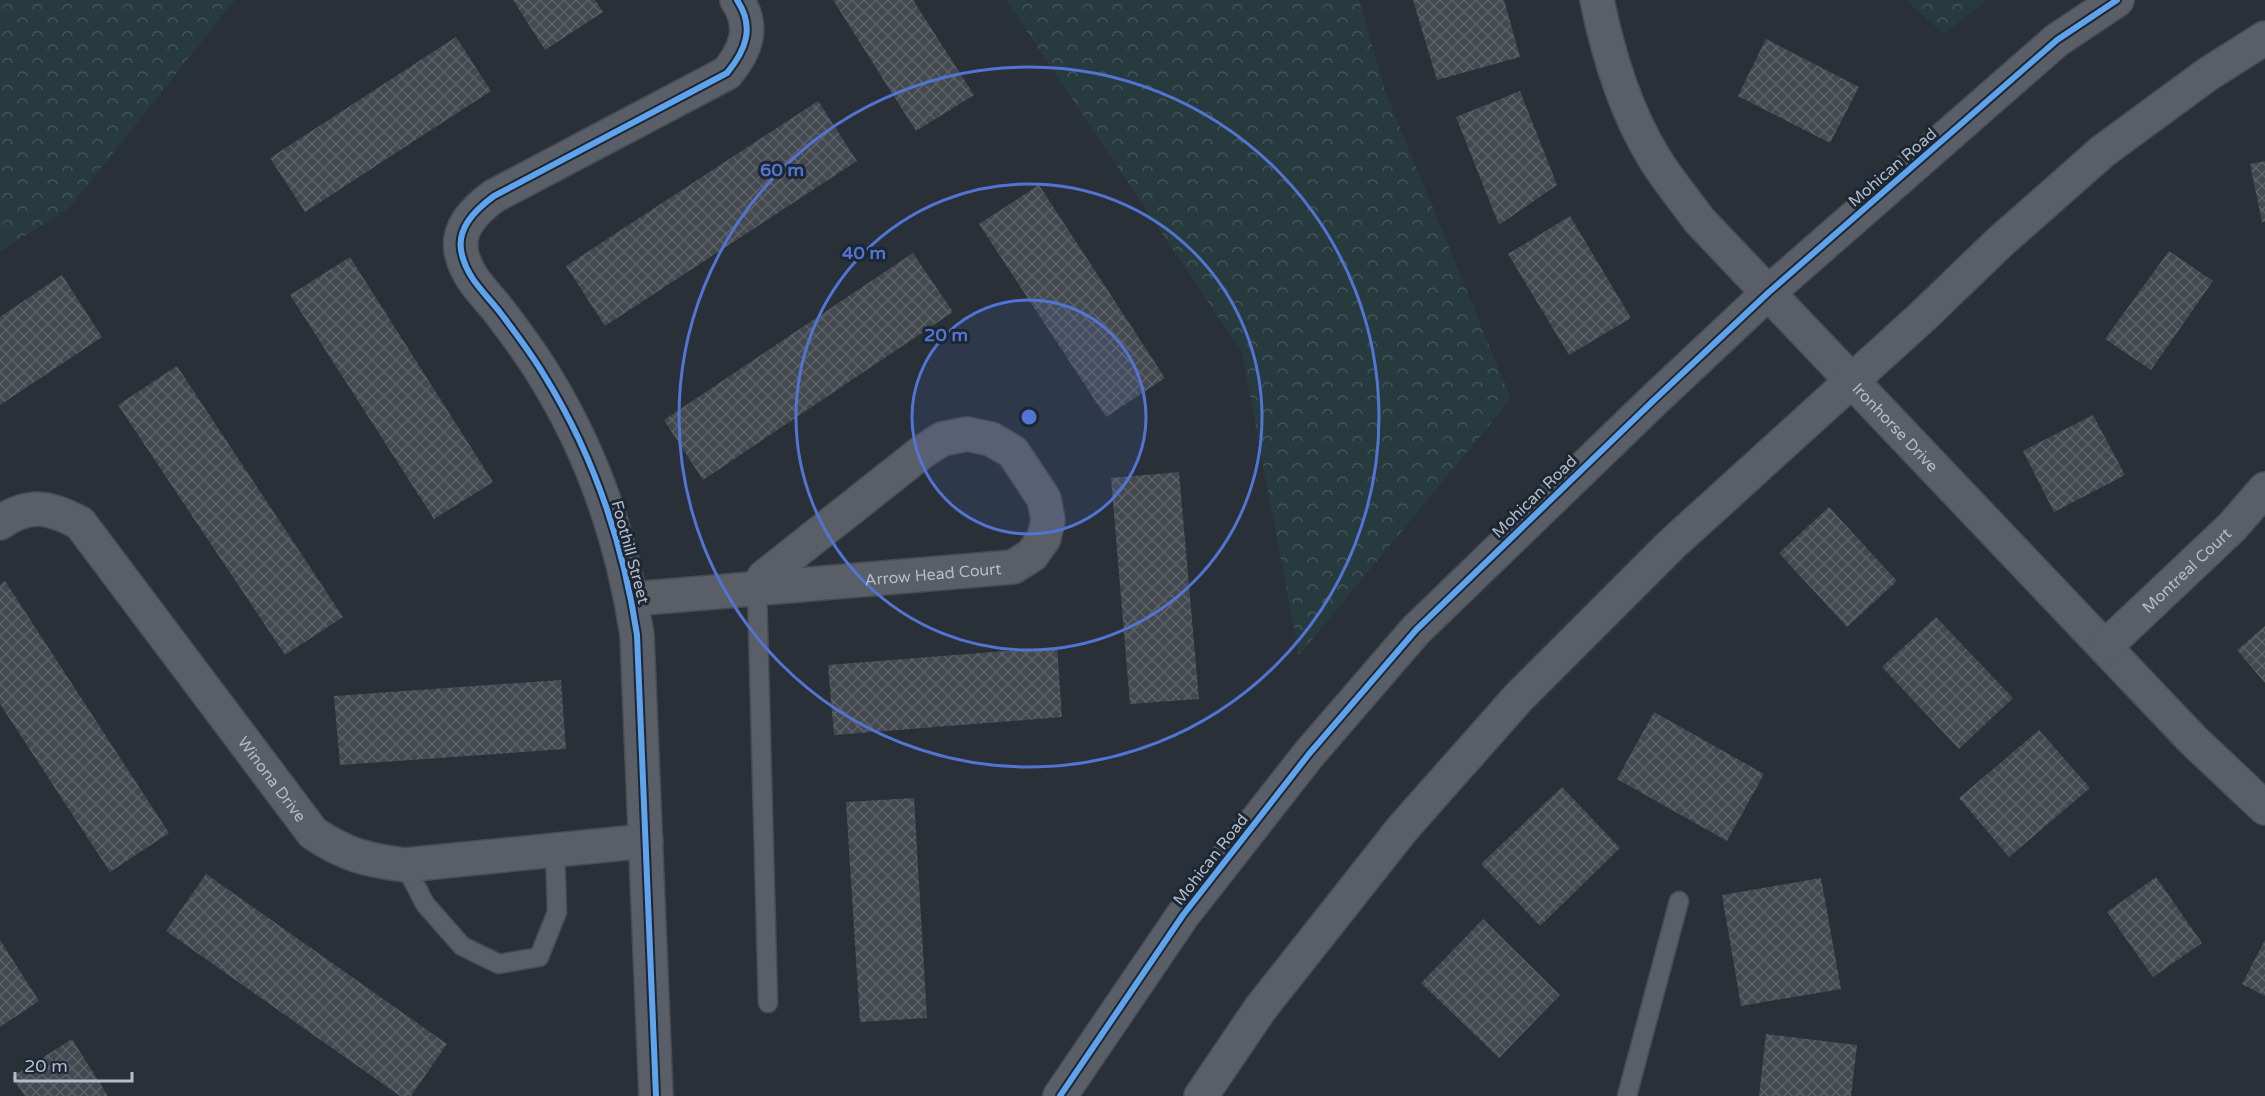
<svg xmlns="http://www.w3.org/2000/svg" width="2265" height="1096" viewBox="0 0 2265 1096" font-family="'Varela Round',sans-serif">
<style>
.forest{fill:url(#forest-crowns)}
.building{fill:url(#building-cross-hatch)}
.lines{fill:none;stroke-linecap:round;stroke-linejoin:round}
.service-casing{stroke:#484c53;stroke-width:21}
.minor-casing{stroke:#484c53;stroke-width:36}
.service{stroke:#5a5e66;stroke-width:18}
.minor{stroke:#5a5e66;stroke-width:33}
.cycleway-casing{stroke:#1d2633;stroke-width:10}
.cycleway{stroke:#60a3ed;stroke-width:6}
.ring{fill:none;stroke:#5274d3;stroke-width:3}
.labels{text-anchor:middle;stroke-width:6;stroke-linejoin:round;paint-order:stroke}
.street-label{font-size:16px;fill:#b4bcc9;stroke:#1d2633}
.centre{fill:#5274d3;stroke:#1d2633;stroke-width:3}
.ring-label{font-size:18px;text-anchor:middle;font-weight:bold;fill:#5274d3;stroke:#1d2633;stroke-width:6;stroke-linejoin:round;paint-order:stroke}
</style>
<defs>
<pattern id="forest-crowns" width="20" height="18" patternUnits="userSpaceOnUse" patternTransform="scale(1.5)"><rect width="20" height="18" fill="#273a3e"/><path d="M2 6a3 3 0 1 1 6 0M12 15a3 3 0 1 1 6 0" fill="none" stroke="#445559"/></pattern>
<pattern id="building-cross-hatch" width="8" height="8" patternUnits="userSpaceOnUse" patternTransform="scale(1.5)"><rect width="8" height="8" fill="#444950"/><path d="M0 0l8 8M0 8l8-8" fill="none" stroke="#5d6168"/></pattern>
</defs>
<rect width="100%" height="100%" fill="#2a3038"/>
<path class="forest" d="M0 0H235L68 209 0 251Z
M1006 0H1359L1385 91 1511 399 1299 655 1242 353Z
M1906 0H1987L1944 34Z"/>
<path class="building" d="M513 0H595L603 12 545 50Z
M833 0H913L974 95 916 131Z
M1413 0H1504L1520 57 1437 80Z
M456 37 491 91 305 212 270 158Z
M1766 39 1859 87 1830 143 1738 96Z
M1520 91 1557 185 1499 225 1456 117Z
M818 101 857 161 605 326 566 266Z
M2265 161V222H2262L2250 164Z
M1039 185 1165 378 1106 417 979 224Z
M1570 216 1631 318 1569 355 1508 254Z
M2169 251 2213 281 2151 370 2105 339Z
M913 253 953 312 703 480 664 420Z
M350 257 493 482 434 519 290 295Z
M62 275 102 337 0 405V317Z
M177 366 343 617 285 655 118 405Z
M2093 415 2125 475 2054 512 2023 451Z
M1179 472 1199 699 1130 704 1111 478Z
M1829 507 1897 581 1847 627 1779 553Z
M5 581 169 833 110 872 0 704V585Z
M1936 617 2013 698 1959 749 1882 667Z
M2265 626V683L2237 650Z
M1057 647 1062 717 834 735 828 665Z
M561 680 566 749 340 765 334 696Z
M1654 712 1764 774 1727 841 1617 779Z
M2039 730 2090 788 2009 857 1959 798Z
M1562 787 1620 848 1540 926 1481 864Z
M914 798 927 1018 860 1022 846 802Z
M206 874 447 1044 411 1096H400L166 931Z
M2156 877 2202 943 2153 977 2107 912Z
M1821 878 1841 989 1741 1006 1722 895Z
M1483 919 1560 995 1499 1058 1421 983Z
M0 940 39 1001 0 1027Z
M2265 940V996L2242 984Z
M1766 1034 1857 1045 1851 1096H1759Z
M72 1039 108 1096H25L12 1077Z"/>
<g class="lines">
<defs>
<path id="service" d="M757 589 768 1003
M405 865 425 904 462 946 499 964 539 957 557 912 555 850
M1627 1096 1679 901"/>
<g id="minor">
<path id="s1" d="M1597 0C1608 54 1624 108 1653 156 1666 178 1684 199 1699 220L2192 739 2265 808"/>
<path id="s2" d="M0 523C29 502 50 507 80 523L313 833C346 855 366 860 405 865L646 841"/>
<path id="s3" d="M632 599 1013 567 1032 555 1044 538 1048 520 1044 499 1013 452 991 439 967 434 942 439 922 452 764 577 757 589"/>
<path id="s4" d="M2105 647 2232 527 2265 489"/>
<path d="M656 1096 637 635C623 542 593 454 544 375 531 353 515 332 499 311 485 293 468 279 462 255 455 229 475 210 494 196L727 73C746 50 755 27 737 0"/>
<path d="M1060 1096 1183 915 1309 754 1416 630 1653 401 1768 293 2057 40 2117 0"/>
<path d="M1201 1096 1260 1009 1403 828 1519 697 1671 545 1922 317 2001 241 2103 151 2208 74 2265 38"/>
</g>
</defs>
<use href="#service" class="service-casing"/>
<use href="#minor" class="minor-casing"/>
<use href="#service" class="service"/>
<use href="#minor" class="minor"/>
<defs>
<path id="cycleway" d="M656 1096 637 635C623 542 593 454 544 375 531 353 515 332 499 311 485 293 468 279 462 255 455 229 475 210 494 196L727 73C746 50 755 27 737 0
M1060 1096 1183 915 1309 754 1416 630 1653 401 1768 293 2057 40 2117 0"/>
</defs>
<use href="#cycleway" class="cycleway-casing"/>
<use href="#cycleway" class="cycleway"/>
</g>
<circle cx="1029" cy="417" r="117" fill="#5274d3" fill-opacity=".12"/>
<g class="ring">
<circle cx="1029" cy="417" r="117"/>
<circle cx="1029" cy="417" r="233"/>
<circle cx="1029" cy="417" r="350"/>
</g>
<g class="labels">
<g class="street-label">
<text transform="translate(1892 167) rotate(-41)" y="6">Mohican Road</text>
<text dy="6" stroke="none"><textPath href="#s1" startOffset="531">Ironhorse Drive</textPath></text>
<text transform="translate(1534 496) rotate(-44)" y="6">Mohican Road</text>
<text transform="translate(631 552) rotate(75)" y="6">Foothill Street</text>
<text dy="6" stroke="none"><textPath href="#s4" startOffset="112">Montreal Court</textPath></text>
<text dy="6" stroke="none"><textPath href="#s3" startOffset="302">Arrow Head Court</textPath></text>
<text dy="6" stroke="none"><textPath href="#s2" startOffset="406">Winona Drive</textPath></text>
<text transform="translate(1210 859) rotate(-52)" y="6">Mohican Road</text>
</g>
</g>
<circle cx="1029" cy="417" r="9" class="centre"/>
<g class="ring-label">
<text x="782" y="176">60 m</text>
<text x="864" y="259">40 m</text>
<text x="946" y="341">20 m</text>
</g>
<path d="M15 1072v9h117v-9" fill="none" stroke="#b4bcc9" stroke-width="3"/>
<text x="24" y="1072" font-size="18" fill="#b4bcc9" stroke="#1d2633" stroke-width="4.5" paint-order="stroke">20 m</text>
</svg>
